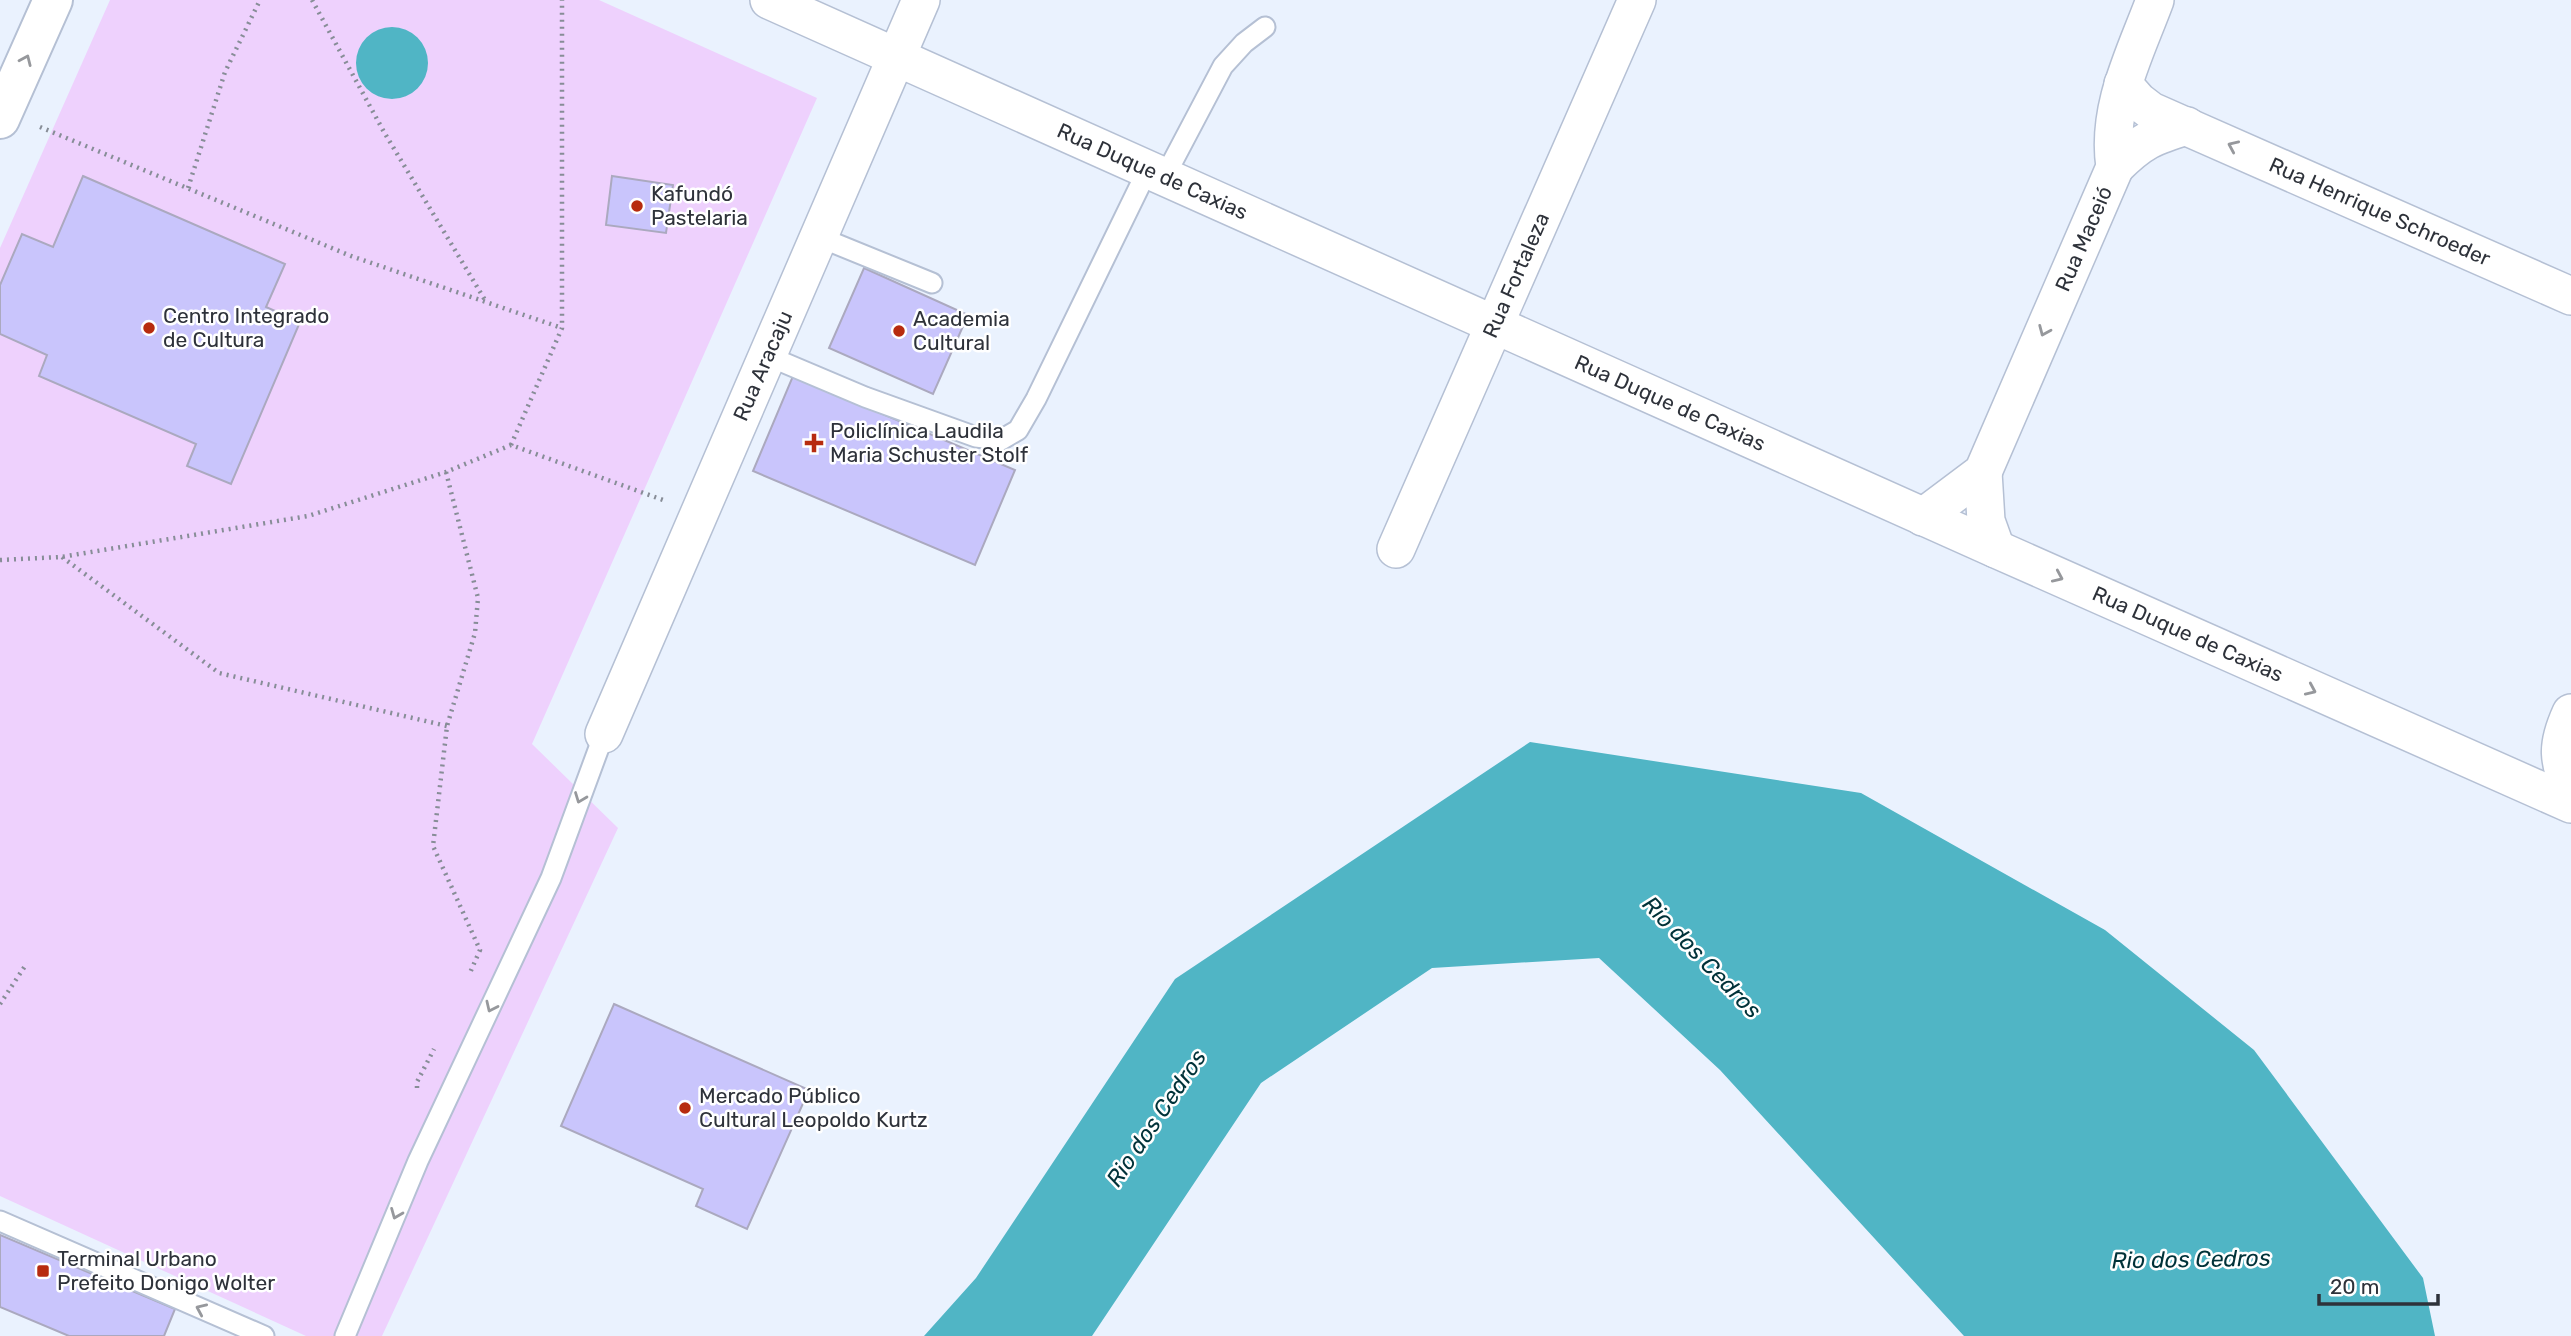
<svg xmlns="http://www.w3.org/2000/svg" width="2571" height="1336" viewBox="0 0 2571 1336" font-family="Rubik,sans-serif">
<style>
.green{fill:#eed1fd}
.water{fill:#50b5c5}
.building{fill:#c9c5fc;stroke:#aba9bf;stroke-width:2}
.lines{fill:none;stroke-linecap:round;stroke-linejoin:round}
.lane-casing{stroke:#b5c0d4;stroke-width:23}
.street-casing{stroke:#b5c0d4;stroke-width:40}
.secondary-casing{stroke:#b5c0d4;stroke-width:42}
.path{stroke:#878d97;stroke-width:4.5;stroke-dasharray:2 5;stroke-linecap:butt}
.lane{stroke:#fff;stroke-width:19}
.street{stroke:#fff;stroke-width:37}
.secondary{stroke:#fff;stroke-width:38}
.oneway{stroke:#96989c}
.poi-dot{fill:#b72b0f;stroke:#fff;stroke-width:2.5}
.labels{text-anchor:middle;stroke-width:5;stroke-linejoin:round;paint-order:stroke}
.street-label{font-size:21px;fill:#2e323a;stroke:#fff}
.poi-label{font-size:21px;fill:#2e323a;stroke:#fff;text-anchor:start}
.water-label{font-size:23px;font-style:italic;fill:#003239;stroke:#fff}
</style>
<rect width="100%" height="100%" fill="#eaf2fe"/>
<path class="green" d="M110 0H599L817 98 532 744 618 828 382 1336H306L0 1196V248Z"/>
<path class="water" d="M356 63a36 36 0 1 1 72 0a36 36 0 1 1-72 0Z
M1530 742 1861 793 2105 930 2254 1050 2423 1278 2435 1336H1964L1720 1070 1599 958 1432 968 1261 1083 1092 1336H924L976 1278 1175 979Z"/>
<path class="building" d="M83 176 285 264 266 307 300 322 231 484 187 466 196 444 39 376 47 355 0 334V285L22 234 53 247Z
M612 176 673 185 666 233 606 225Z
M864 268 968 315 933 394 829 348Z
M793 376 1015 470 975 565 753 471Z
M614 1004 809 1090 747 1229 696 1206 703 1189 561 1126Z
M0 1235 175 1309 164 1336H69L0 1307Z"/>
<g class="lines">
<defs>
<path id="lane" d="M1165 176 1223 66 1244 43 1265 27
M819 237 932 283
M768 356 865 397 976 437 1001 440 1018 430 1036 399 1148 169
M0 1221 264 1336
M345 1336 418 1161 551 878 604 734"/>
<g id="street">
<path id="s1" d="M769 0 1996 549 2571 804"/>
<path id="s2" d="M2123 84 2138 101 2151 111 2571 296"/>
<path d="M2115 167C2141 141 2153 136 2187 126"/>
<path d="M1983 472 1986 521 1996 549"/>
<path id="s3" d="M1923 517 1983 472 2115 167C2106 108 2135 54 2155 0"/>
<path id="s4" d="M1396 549 1637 0"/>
<path d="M2571 713C2555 748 2559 759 2571 794"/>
<path id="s5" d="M604 734 921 0"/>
</g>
<path id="secondary" d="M0 119 53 0"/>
</defs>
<use href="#lane" class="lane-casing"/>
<use href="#street" class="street-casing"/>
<use href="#secondary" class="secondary-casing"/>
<path class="path" d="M312 0 384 132 485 300
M40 127 351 256 562 328
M188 188 225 72 260 0
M511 445 562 328V0
M446 472 478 598 475 633 447 726 433 846 480 950 469 975
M62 557 219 673 447 726
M0 560 61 557 308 516 446 472 511 445 663 500
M0 1004 27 963
M417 1088V1082L434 1049"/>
<use href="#lane" class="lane"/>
<use href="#street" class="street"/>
<use href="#secondary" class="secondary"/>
</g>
<defs><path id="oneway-chevron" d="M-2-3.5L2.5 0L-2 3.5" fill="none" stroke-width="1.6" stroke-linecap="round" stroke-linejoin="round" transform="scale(1.75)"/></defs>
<g class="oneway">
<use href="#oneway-chevron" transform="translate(26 60) rotate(-66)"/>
<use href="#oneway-chevron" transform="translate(2233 146) rotate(-156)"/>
<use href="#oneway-chevron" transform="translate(2044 331) rotate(113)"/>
<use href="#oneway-chevron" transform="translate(2058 577) rotate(24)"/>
<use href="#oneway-chevron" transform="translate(2311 690) rotate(24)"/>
<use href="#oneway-chevron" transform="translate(580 798) rotate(111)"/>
<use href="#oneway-chevron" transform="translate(491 1007) rotate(115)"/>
<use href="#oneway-chevron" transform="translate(396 1214) rotate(112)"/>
<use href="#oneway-chevron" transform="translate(201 1309) rotate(-156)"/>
</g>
<g class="poi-dot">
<circle cx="637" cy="206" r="7"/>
<circle cx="149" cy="328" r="7"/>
<circle cx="899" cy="331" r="7"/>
<path d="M810.5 432.5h7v7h7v7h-7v7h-7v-7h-7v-7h7z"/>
<circle cx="685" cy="1108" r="7"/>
<rect x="36" y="1264" width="14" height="14" rx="3.5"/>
</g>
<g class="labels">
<g class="street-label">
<text dy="7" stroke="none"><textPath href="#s1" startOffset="420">Rua Duque de Caxias</textPath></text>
<text dy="7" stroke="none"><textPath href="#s2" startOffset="289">Rua Henrique Schroeder</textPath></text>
<text dy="7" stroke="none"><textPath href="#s3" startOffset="329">Rua Maceió</textPath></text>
<text dy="7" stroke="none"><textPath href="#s4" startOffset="299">Rua Fortaleza</textPath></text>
<text dy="7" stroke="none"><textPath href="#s5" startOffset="401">Rua Aracaju</textPath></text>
<text dy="7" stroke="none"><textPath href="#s1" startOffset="987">Rua Duque de Caxias</textPath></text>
<text dy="7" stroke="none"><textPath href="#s1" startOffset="1554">Rua Duque de Caxias</textPath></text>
</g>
<g class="poi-label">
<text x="651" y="201">Kafundó<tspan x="651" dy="24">Pastelaria</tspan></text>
<text x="163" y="323">Centro Integrado<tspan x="163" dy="24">de Cultura</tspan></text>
<text x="913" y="326">Academia<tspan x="913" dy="24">Cultural</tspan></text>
<text x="830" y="438">Policlínica Laudila<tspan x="830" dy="24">Maria Schuster Stolf</tspan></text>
<text x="699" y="1103">Mercado Público<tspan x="699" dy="24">Cultural Leopoldo Kurtz</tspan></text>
<text x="57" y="1266">Terminal Urbano<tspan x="57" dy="24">Prefeito Donigo Wolter</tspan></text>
</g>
<g class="water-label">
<text transform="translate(1702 957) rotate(46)" y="8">Rio dos Cedros</text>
<text transform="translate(1156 1118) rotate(-56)" y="8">Rio dos Cedros</text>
<text transform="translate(2191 1259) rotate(-1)" y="8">Rio dos Cedros</text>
</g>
</g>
<path d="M2319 1294v10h119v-10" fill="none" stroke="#2e323a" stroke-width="3.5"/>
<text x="2330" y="1294" font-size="21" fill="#2e323a" stroke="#ffffff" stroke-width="5" paint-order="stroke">20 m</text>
</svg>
